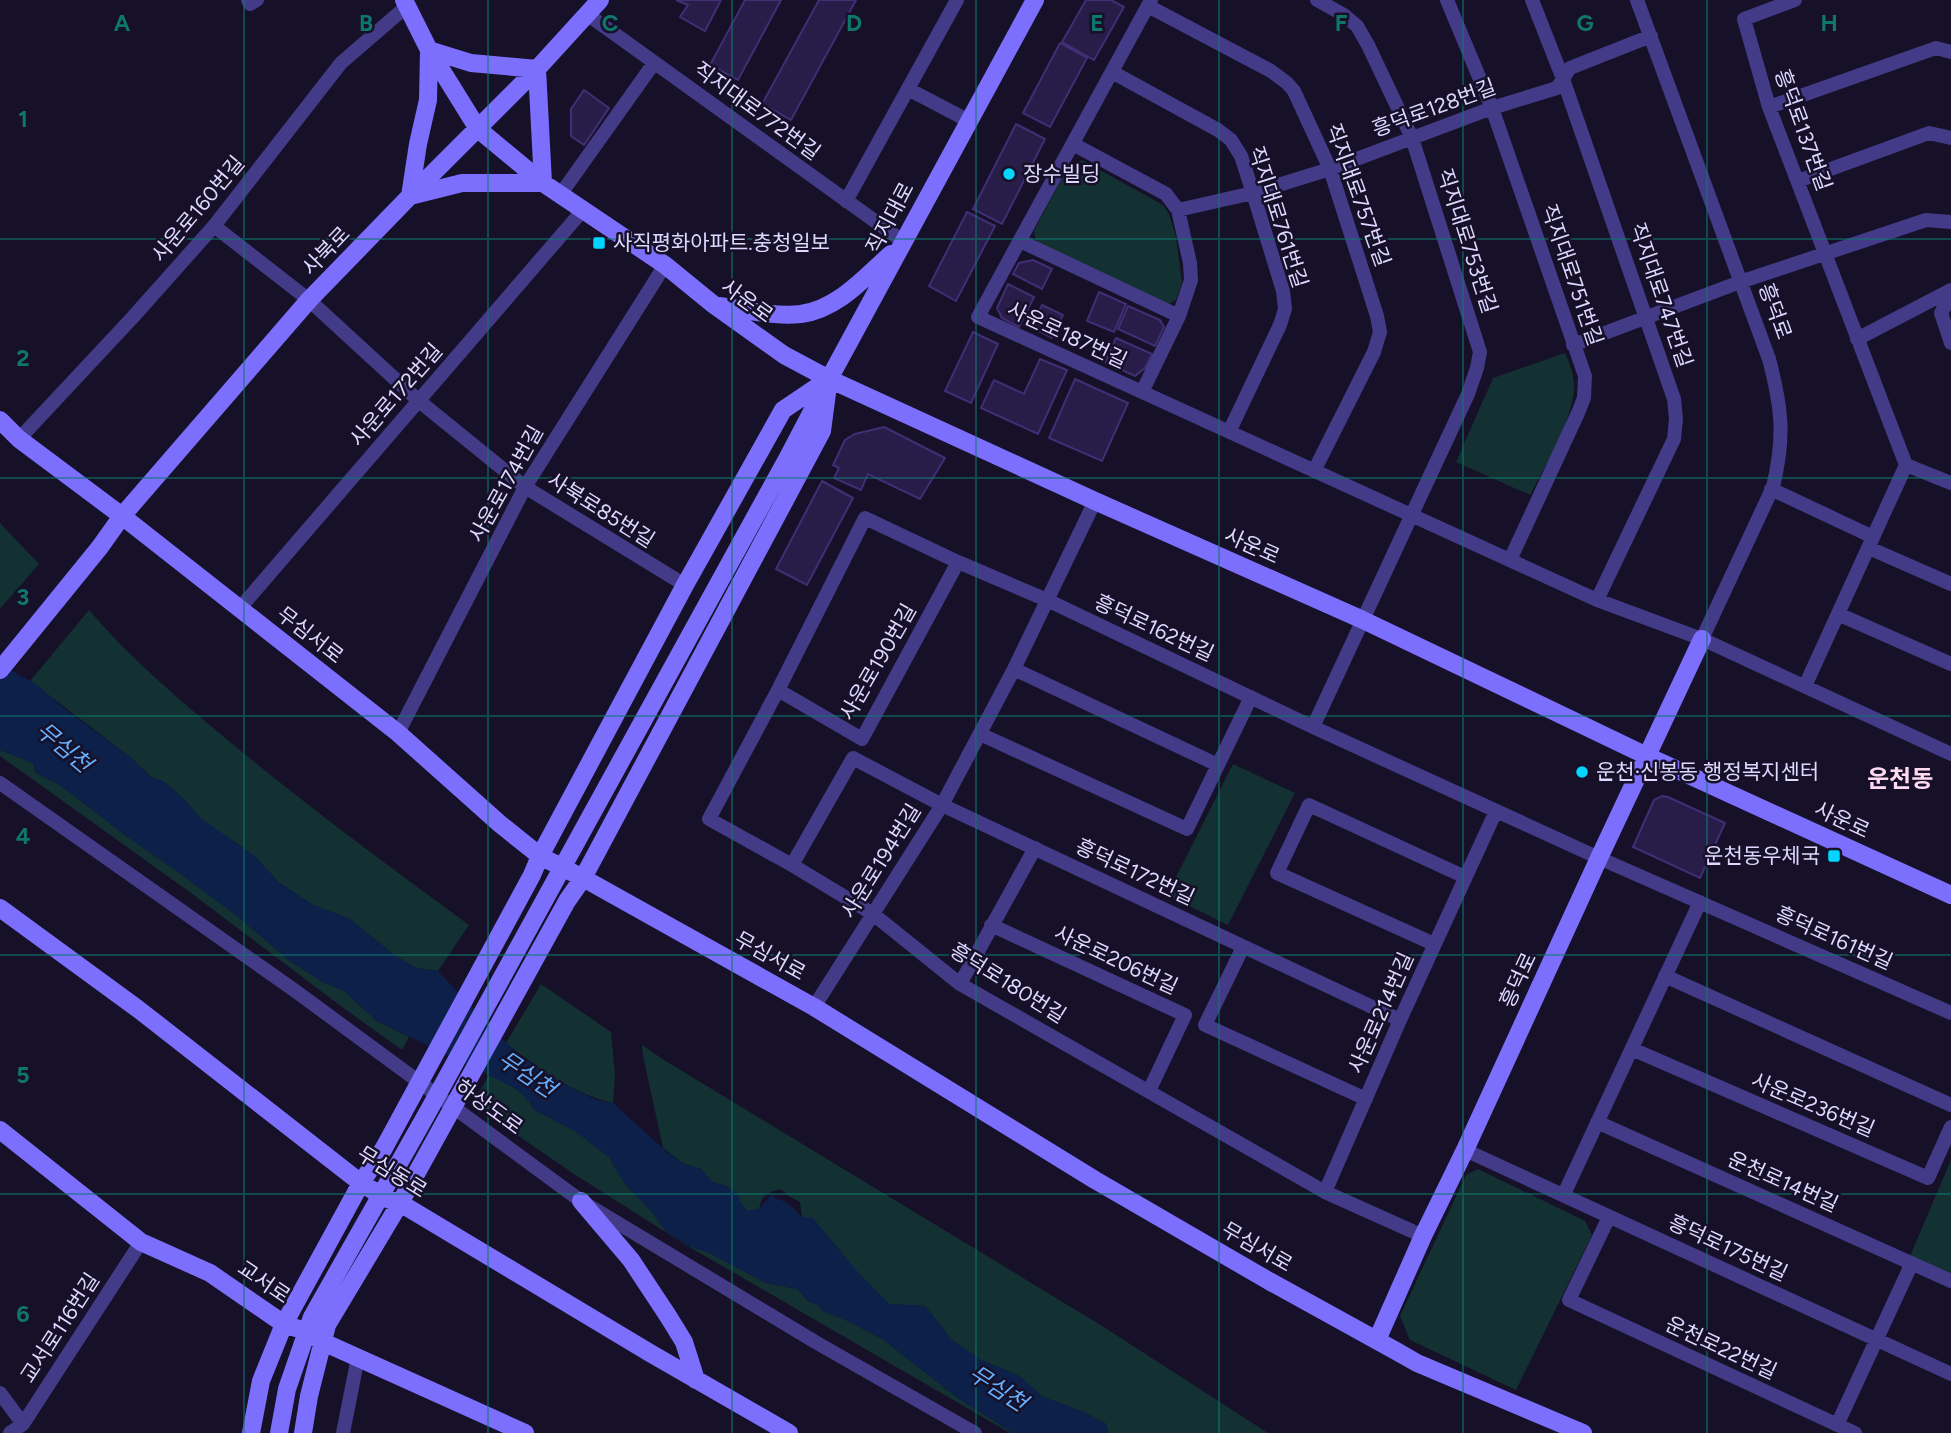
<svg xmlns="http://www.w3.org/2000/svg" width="1951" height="1433" viewBox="0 0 1951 1433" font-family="Figtree,'Noto Sans KR',sans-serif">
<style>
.green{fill:#133132}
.water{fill:#0d204a}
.building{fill:#281c49;stroke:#412e75;stroke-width:2}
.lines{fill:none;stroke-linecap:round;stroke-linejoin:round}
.street{stroke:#433b87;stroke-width:14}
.secondary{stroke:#7c6ffe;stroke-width:18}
.grid{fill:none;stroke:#0f766e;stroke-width:2;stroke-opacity:0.55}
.poi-dot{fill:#04d5fe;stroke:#161028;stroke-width:2.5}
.labels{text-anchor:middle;stroke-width:5;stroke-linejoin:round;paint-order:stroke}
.street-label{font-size:21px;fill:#ded7ff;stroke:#161028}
.poi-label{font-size:21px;fill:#ded7ff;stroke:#161028;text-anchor:start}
.water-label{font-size:23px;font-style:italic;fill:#66aefe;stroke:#161028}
.quarter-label{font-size:24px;font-weight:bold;fill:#ffd9ef;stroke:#161028}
.grid-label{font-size:23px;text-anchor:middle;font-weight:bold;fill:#0f766e;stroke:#161028;stroke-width:5;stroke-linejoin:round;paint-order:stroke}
</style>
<rect width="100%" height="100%" fill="#161028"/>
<path class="green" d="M1082 160 1163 205 1169 214 1176 237 1182 283 1176 300 1165 306 1037 245 1034 231 1068 167Z
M1565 353C1570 364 1575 377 1574 390 1571 423 1546 465 1530 495L1456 462 1493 378Z
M0 523 39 564 0 609Z
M89 610C129 657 177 698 224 737 303 803 386 864 469 925L438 971 416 968 394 955 350 919 313 905 278 882 256 857 200 818 184 799 163 781 151 777 129 756 30 681Z
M0 750 33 763 36 773 60 785 125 835 181 874 235 914 290 961 323 982 344 991 377 1021 409 1037 402 1050 338 1004 191 893 0 756Z
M1233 764 1295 793 1228 925 1167 895Z
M541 984 611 1032 615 1075 613 1103C573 1094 538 1068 506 1043Z
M642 1045 664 1060 1099 1324 1268 1433H1108L1106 1424 1084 1412 1043 1397 1019 1376 981 1360 953 1341 925 1306 889 1304 802 1217 800 1202 787 1195 781 1189C766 1193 763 1194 759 1209L747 1211 726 1186 712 1182 701 1169 684 1164 663 1148 643 1056Z
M489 1075C505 1083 527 1091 533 1109L576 1131 609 1157 625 1184 651 1211 666 1231 688 1246 708 1252 766 1283 797 1289 809 1302 817 1304 823 1311 848 1321 884 1340 955 1396 1013 1433H1010L686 1245 574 1174 472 1104Z
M1951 1160V1275L1910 1256Z
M1478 1169 1585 1221 1592 1235 1516 1390 1410 1340 1400 1316 1466 1175Z"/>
<path class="water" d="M0 664 37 685 65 709 129 756 150 777 163 781 184 799 200 818 256 857 278 882 313 905 350 919 394 955 416 968 438 971 506 1043 531 1063 573 1089 597 1100 613 1103 667 1152 684 1164 701 1169 712 1182 726 1186 738 1194 740 1202 747 1211 759 1209 773 1193 774 1198 787 1202 802 1217 813 1218 857 1271 889 1304 925 1306 953 1341 981 1360 1019 1376 1043 1397 1084 1412 1106 1424 1108 1433H1013L955 1396 884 1340 848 1321 823 1311 817 1304 809 1302 797 1289 766 1283 708 1252 688 1246 666 1231 651 1211 625 1184 609 1157 576 1132 533 1109 531 1103 515 1088 377 1021 344 991 323 982 290 961 235 914 181 874 125 835 60 785 36 773 33 763 0 750Z"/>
<path class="building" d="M676 0H721L705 31 680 17 688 5Z
M745 0H781L738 80 710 65Z
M819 0H856L791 120 762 104Z
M1086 0H1111L1124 7 1094 60 1062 42Z
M1060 43 1087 58 1050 127 1023 113Z
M584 90 609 108 584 145 571 136V109Z
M1016 124 1045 139 1002 224 973 209Z
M967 212 995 226 956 301 929 286Z
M1033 260 1052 269 1042 289 1013 274 1019 263Z
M1008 284 1034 297 1019 327 1002 318 997 308Z
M1099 292 1126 304 1114 332 1087 321Z
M1042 305 1063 315 1052 338 1031 327Z
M1128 306 1160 320 1164 327 1155 346 1118 329Z
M973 332 998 344 971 403 945 391Z
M1116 338 1152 354 1145 368 1135 376 1105 362Z
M1040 359 1067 370 1038 434 981 408 994 380 1024 394Z
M1075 379 1128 403 1102 461 1049 438Z
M884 427 945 458 920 499 868 474 861 490 834 478 839 468 833 465 845 440 855 434Z
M822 481 853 498 807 585 776 569Z
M1662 796 1668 797 1725 823 1700 878 1633 847 1654 800Z"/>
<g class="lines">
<path class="street" d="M248 0 250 4 257 0
M1151 0 978 317 1597 600 1702 639 1951 754
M1447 0 1492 108 1585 376 1584 398 1578 413 1510 560
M1532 0 1563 79 1674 399 1676 419 1674 439 1597 600
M1637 0 1769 359C1782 408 1785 437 1773 487L1702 639
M1795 0 1744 19 1769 107 1906 465
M1148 6 1271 71 1287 83 1294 91 1330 169 1377 316 1380 332 1374 352 1314 471
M587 14 904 242
M1112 72 1218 130 1231 140 1241 156 1253 193 1283 291 1285 309 1280 325 1229 432
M908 89 969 121
M1769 107 1936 48 1951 52
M1073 144 1166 194 1178 210 1190 263 1191 280 1179 316 1142 392
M1798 181 1929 133 1951 138
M560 195 654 63
M846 201 957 0
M1178 210 1253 193 1330 169 1492 108 1557 88 1570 68 1651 36
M214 226 309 300 419 401 525 487 685 585
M1020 241 1179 316
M1951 295 1941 313 1951 343
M1857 339 1951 290
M1573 345 1740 282 1926 220 1951 222
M19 439 133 317 214 226 341 63 407 6
M1906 465 1951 483
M1771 489 1873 537
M1869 548 1951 584
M240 608 583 210
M1838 614 1951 664
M1014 669 1218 765
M1805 686 1906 465
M778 690 862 739 958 562
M1313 727 1468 394 1477 368 1480 352 1412 138 1368 45 1357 26 1344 15 1317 0
M398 733 525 487 665 265
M980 734 1187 829 1251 697
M0 783 294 990 581 1201 817 1343 975 1433
M792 865 853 758 942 805 1400 1020
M991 925 1185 1015 1149 1091
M1434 944 1277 873 1309 805 1465 877
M1243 947 1205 1025 1366 1099
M1665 976 1951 1105
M960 984 1035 848
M814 1007 942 805 1014 669 1095 501
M1632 1049 1928 1178 1951 1127
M1597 1122 1951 1281
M1465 1150 1951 1374
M1325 1192 1400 1020 1496 811
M1564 1194 1700 902
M1609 1217 1569 1300 1855 1433
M1423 1236 1325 1192 960 984 873 914 792 865 709 819 778 690 865 518 958 562 1047 600 1313 727 1599 858 1951 1013
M0 1393 23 1424
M1837 1425 1912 1263
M10 1433 23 1424 141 1242
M343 1433 358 1357"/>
<path class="secondary" d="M404 0 429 50 478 129 543 183 665 265 714 305 784 355 829 379 1095 501 1363 620 1647 756 1951 895
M429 50 471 63 537 69 543 183H462L410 196 418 144 428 100Z
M719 306C745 310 774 317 801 314 838 309 865 277 891 254
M0 420 19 439 122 516 398 733 500 824 540 856 583 878 814 1007 1095 1180 1269 1281 1396 1351 1417 1363 1583 1433
M0 670 100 547 122 516 309 300 410 196 537 69 600 0
M0 908 138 1009 361 1183 387 1199 400 1203 650 1353 789 1433
M0 1130 141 1242 210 1273 284 1324 302 1330 323 1342 525 1433
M581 1201 631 1260 668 1316 684 1342 696 1380
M1377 1340 1423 1236 1465 1150 1599 858 1702 639
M251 1433 261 1381 284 1324 361 1183 384 1148 532 875 540 856 685 585 783 410 826 381
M279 1433 287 1389 312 1317 429 1110 787 459 829 379 1035 0
M303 1433 309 1396 327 1325 400 1203 567 901 583 878 822 431 827 393"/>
</g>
<path class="grid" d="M244 0V1433M488 0V1433M732 0V1433M976 0V1433M1219 0V1433M1463 0V1433M1707 0V1433M0 239H1951M0 478H1951M0 716H1951M0 955H1951M0 1194H1951"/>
<g class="poi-dot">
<circle cx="1009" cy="174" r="7"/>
<rect x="592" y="236" width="14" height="14" rx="3.5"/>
<circle cx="1582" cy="772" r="7"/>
<rect x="1827" y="849" width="14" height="14" rx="3.5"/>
</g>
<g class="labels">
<g class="street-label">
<text transform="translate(1434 108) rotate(-20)" y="7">흥덕로128번길</text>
<text transform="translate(757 111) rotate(36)" y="7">직지대로772번길</text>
<text transform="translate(1803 130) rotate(70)" y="7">흥덕로137번길</text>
<text transform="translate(1358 195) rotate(70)" y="7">직지대로757번길</text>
<text transform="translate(198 209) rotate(-50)" y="7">사운로160번길</text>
<text transform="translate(1278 217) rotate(72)" y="7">직지대로761번길</text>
<text transform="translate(890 218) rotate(-62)" y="7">직지대로</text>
<text transform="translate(1467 241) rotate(72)" y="7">직지대로753번길</text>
<text transform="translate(326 251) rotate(-46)" y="7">사북로</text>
<text transform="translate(1572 275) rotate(71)" y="7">직지대로751번길</text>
<text transform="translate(1661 295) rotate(71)" y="7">직지대로747번길</text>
<text transform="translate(747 301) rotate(36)" y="7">사운로</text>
<text transform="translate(1775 311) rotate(70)" y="7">흥덕로</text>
<text transform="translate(1067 335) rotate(25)" y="7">사운로187번길</text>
<text transform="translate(396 395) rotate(-49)" y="7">사운로172번길</text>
<text transform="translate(506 484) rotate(-61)" y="7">사운로174번길</text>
<text transform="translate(601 510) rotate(32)" y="7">사북로85번길</text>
<text transform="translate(1252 546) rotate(24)" y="7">사운로</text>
<text transform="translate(1154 628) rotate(25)" y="7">흥덕로162번길</text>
<text transform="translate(310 635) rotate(38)" y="7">무심서로</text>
<text transform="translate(878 662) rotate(-60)" y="7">사운로190번길</text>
<text transform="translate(1842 820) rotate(25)" y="7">사운로</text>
<text transform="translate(881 861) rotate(-58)" y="7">사운로194번길</text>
<text transform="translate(1135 872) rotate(25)" y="7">흥덕로172번길</text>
<text transform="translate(1834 938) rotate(24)" y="7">흥덕로161번길</text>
<text transform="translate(770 956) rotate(29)" y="7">무심서로</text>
<text transform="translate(1116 960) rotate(25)" y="7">사운로206번길</text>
<text transform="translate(1518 980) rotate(-65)" y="7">흥덕로</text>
<text transform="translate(1008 983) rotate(32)" y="7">흥덕로180번길</text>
<text transform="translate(1381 1013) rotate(-66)" y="7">사운로214번길</text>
<text transform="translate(1813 1105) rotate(23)" y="7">사운로236번길</text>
<text transform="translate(489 1107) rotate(36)" y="7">하상도로</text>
<text transform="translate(392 1172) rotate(32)" y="7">무심동로</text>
<text transform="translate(1783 1182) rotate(24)" y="7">운천로14번길</text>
<text transform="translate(1257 1247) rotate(30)" y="7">무심서로</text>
<text transform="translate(1728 1248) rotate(25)" y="7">흥덕로175번길</text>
<text transform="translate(264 1282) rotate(34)" y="7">교서로</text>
<text transform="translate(60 1328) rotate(-57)" y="7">교서로116번길</text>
<text transform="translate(1721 1348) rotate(25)" y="7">운천로22번길</text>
</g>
<g class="poi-label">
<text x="1023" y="181">장수빌딩</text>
<text x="613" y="250">사직평화아파트.충청일보</text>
<text x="1596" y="779">운천·신봉동 행정복지센터</text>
<text x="1820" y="863" text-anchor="end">운천동우체국</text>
</g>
<g class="water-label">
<text transform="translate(64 747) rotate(40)" y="8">무심천</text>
<text transform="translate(527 1074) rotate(34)" y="8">무심천</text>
<text transform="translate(998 1388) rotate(33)" y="8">무심천</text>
</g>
<g class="quarter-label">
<text x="1900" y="787">운천동</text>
</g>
</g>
<g class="grid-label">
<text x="122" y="31">A</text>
<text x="366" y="31">B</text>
<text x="610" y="31">C</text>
<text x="854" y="31">D</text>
<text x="1097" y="31">E</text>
<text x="1341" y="31">F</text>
<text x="1585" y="31">G</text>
<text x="1829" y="31">H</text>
<text x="23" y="127">1</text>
<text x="23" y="366">2</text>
<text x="23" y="605">3</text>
<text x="23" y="844">4</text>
<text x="23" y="1083">5</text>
<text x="23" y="1322">6</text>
</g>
</svg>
